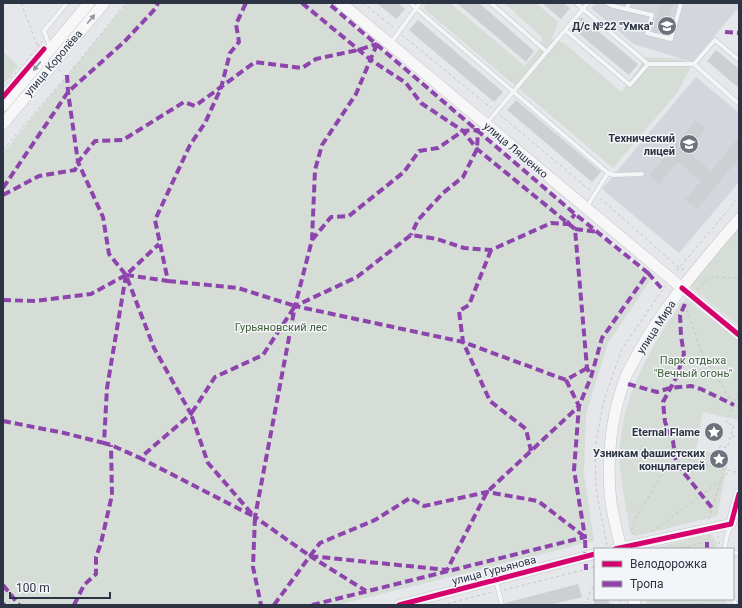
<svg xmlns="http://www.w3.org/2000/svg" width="742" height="608" viewBox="0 0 742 608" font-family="Roboto,sans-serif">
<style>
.built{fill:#d4d6dd}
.green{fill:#d5ddd6}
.building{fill:#cdcfd2}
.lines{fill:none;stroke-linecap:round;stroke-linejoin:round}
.service-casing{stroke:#c3c5c8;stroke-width:5}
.tertiary-casing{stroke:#c3c5c8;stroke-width:11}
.secondary-casing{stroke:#c3c5c8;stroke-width:12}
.path{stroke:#c4c5c9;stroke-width:1;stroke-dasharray:3 3;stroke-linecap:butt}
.service{stroke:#f4f5f6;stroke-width:4}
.tertiary{stroke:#f4f5f6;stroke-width:10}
.secondary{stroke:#f7f7f8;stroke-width:11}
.quiet{stroke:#8e44ad;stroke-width:4;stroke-dasharray:8 4;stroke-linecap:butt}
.cycleway-casing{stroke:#f3f5f8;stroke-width:8}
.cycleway{stroke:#d6006c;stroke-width:5}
.oneway{fill:#92959e}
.labels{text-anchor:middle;stroke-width:3;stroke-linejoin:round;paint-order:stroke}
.poi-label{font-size:11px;font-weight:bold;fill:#2c3343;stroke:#f3f5f8;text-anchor:end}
.street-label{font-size:11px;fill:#2c3343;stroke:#f3f5f8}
.park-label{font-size:11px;fill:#3e5f39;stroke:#f3f5f8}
</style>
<rect width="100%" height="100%" fill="#e5e7ea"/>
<path class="built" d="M596 3H739V7L692 62 634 44 591 8Z
M696 77 739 113V182L679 253 602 189Z"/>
<path class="green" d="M127 3H325L478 130 651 279 608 343 586 414 584 474 594 541 337 605H3V153Z
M427 3H450L525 66 540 48 542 37 504 3H536L558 22 552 39 564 43 621 92 638 70 645 57 683 59 690 69 677 93 613 168 423 8Z
M3 52 16 63 18 67 3 85Z
M739 225V326L689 285Z
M686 300 739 342V417L738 420 703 412 696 449 729 457 717 516 636 536 630 532C626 507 620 480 619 454 619 448 620 442 621 436 627 386 653 345 680 304Z
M711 534 717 543 715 549H650Z
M645 599H725L727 605H647Z"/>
<path class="building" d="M377 3H398L405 9 396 19Z
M457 3H479L534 51 526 62Z
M542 3H563L570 8 561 19Z
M661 3H674L665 34 653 31Z
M581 17 638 64 629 75 572 28Z
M418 20 503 92 494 102 409 30Z
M716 50 739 69V88L707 61Z
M516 100 601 172 592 182 507 110Z
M696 120 706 128 687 151 711 171 739 137V158L697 209 685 200 701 181 678 162 659 184 649 176Z
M578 584 582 597 550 605H505V603Z
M593 599H608L610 605H595Z"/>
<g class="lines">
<defs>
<path id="service" d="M410 3 608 173 614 175 642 174
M491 3 547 52
M607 3 613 6 652 15 647 33 671 39 681 3
M627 9 629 3
M565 30 630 85 648 64 576 3
M390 44 420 3
M50 47 44 31 67 3
M739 60 715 40 694 64 739 104
M648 64H694
M486 124 588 3
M586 208 608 173
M725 549 726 539 731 524
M733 553H739
M496 580 502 605
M733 597 735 605
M585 605H587"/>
<path id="tertiary" d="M682 288 739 335
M615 549 731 524 739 494
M399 605 595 554"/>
<path id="secondary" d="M341 3 682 288
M3 106 89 3
M3 124 104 3
M621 549C618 534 613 517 611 502 606 460 611 415 626 376 629 369 634 362 637 355 664 305 703 262 739 219
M634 599 635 605"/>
</defs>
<use href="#service" class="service-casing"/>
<use href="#tertiary" class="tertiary-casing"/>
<use href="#secondary" class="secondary-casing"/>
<path class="path" d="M21 3 38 47
M363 3 394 28
M402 35 491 108
M59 70 65 76
M3 88 38 47 42 41
M500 115 591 191
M3 150 66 77 126 3
M600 198 679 268 739 197
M677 271 679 268 684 270
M697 290C710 273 719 277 739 279
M685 304 702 354 734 405 739 407
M732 436 739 438
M716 467 739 473
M709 519 721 479 730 471
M652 532 721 480
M634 535 631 532 636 518 664 471 684 458 716 467 720 446 727 448 734 425 726 423 739 392
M717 536 719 538V546
M607 545 596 489 595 447 604 400 622 349 665 286
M675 549 707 542 708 538
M504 590 595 567
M620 599 622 605
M588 600 590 591 595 584
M442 605 493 592
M695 605 700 599"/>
<use href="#service" class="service"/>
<use href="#tertiary" class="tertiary"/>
<use href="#secondary" class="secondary"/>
<path class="quiet" d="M302 3 371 60 406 83 421 103 463 131 477 149 575 229 587 368 589 372
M725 32 739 33
M377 44 356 94 322 145 315 170 312 240 295 306 357 277 411 235 437 239 464 248 491 250 551 223 567 224 575 214
M67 75 68 92 78 162 103 217 109 254 126 275 154 348 191 414 140 458 255 517 253 567 261 605
M3 188 68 92 124 42 155 9 158 3
M3 195 39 176 75 170 78 162 95 141 123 140 184 102 195 106 255 62 302 68 316 59 358 50 377 44
M575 229 598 232
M312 240 331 217 349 216 404 172 419 151 438 148 463 131 478 130 477 149 463 177 443 193 418 220 411 235
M491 250 469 305 459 311 463 342 490 401 526 429 531 451
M648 273 662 289
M126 275 168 281 155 220 190 145 205 123 221 88 230 53 239 42 236 24 246 3
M126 275 107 388 104 443 111 445 140 458
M168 281 238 288 295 306 263 355 215 377 191 414 208 463 252 514
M3 300 35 301 91 294 126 275 159 244
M685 304 680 315 681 336 684 354 677 376 663 402 665 422 673 441 676 463 712 508
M566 380 579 406 487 492 447 570 310 556 255 517 295 306 463 342 566 380 587 368
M628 384 657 392 670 388 691 386 701 389 734 405
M3 421 64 433 104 443
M707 549V542
M310 556 320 543 375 520 410 498 424 506 487 492 538 501 585 537 586 570
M3 585 19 605
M3 604 5 605
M74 605 84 585 96 574V557L101 543 112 495 111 445
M274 605 310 556 366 591
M312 605 585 537 574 470 579 406 591 377 602 338 648 273 575 214 328 3"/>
<defs>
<path id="cycleway" d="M3 97 44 49
M682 288 739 335
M615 549 731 524 739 494
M399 605 595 554"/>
</defs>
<use href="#cycleway" class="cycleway-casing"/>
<use href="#cycleway" class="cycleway"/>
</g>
<defs><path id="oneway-solid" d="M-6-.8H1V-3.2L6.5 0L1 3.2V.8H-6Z"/></defs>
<g class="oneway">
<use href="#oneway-solid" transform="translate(91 19) rotate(-50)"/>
<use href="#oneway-solid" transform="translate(37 66) rotate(130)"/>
</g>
<defs>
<symbol id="school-disc" viewBox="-11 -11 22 22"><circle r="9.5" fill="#6d727d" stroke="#f3f5f8"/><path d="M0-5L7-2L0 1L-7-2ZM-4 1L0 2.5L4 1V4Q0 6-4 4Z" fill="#fff"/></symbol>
<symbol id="sight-disc" viewBox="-11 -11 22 22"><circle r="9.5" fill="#6d727d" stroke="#f3f5f8"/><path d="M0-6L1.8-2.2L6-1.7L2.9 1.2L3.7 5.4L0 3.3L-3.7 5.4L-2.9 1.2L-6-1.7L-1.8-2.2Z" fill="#fff"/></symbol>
</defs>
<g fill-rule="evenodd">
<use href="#school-disc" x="656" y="15" width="22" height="22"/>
<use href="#school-disc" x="678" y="133" width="22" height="22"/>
<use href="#sight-disc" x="703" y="421" width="22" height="22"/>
<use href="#sight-disc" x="708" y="448" width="22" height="22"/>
</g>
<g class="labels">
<g class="poi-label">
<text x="653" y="30">Д/с №22 "Умка"</text>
<text x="675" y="142">Технический<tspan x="675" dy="13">лицей</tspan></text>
<text x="700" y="436">Eternal Flame</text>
<text x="705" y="457">Узникам фашистских<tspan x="705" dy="13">концлагерей</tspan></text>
</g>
<g class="street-label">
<text transform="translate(53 63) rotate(-50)" y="4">улица Королёва</text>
<text transform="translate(516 150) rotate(40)" y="4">улица Ляшенко</text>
<text transform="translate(656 327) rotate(-57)" y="4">улица Мира</text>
<text transform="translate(494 570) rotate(-15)" y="4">улица Гурьянова</text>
</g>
<g class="park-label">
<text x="281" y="331">Гурьяновский лес</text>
<text x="693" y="364">Парк отдыха<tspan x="693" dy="13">"Вечный огонь"</tspan></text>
</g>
</g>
<rect width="742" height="608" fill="none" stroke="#2c3343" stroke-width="8"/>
<rect x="594" y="548" width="140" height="52" fill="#f3f5f8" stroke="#a3a7b0"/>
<rect x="602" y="561" width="20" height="6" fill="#d6006c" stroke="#a3a7b0"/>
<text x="630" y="568" font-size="12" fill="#2c3343">Велодорожка</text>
<rect x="602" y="581" width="20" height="6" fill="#8e44ad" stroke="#a3a7b0"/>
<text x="630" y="588" font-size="12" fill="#2c3343">Тропа</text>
<path d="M10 592v6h100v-6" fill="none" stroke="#2c3343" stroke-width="2"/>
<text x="16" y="592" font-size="12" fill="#2c3343" stroke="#f3f5f8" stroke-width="3" paint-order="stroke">100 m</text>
</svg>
